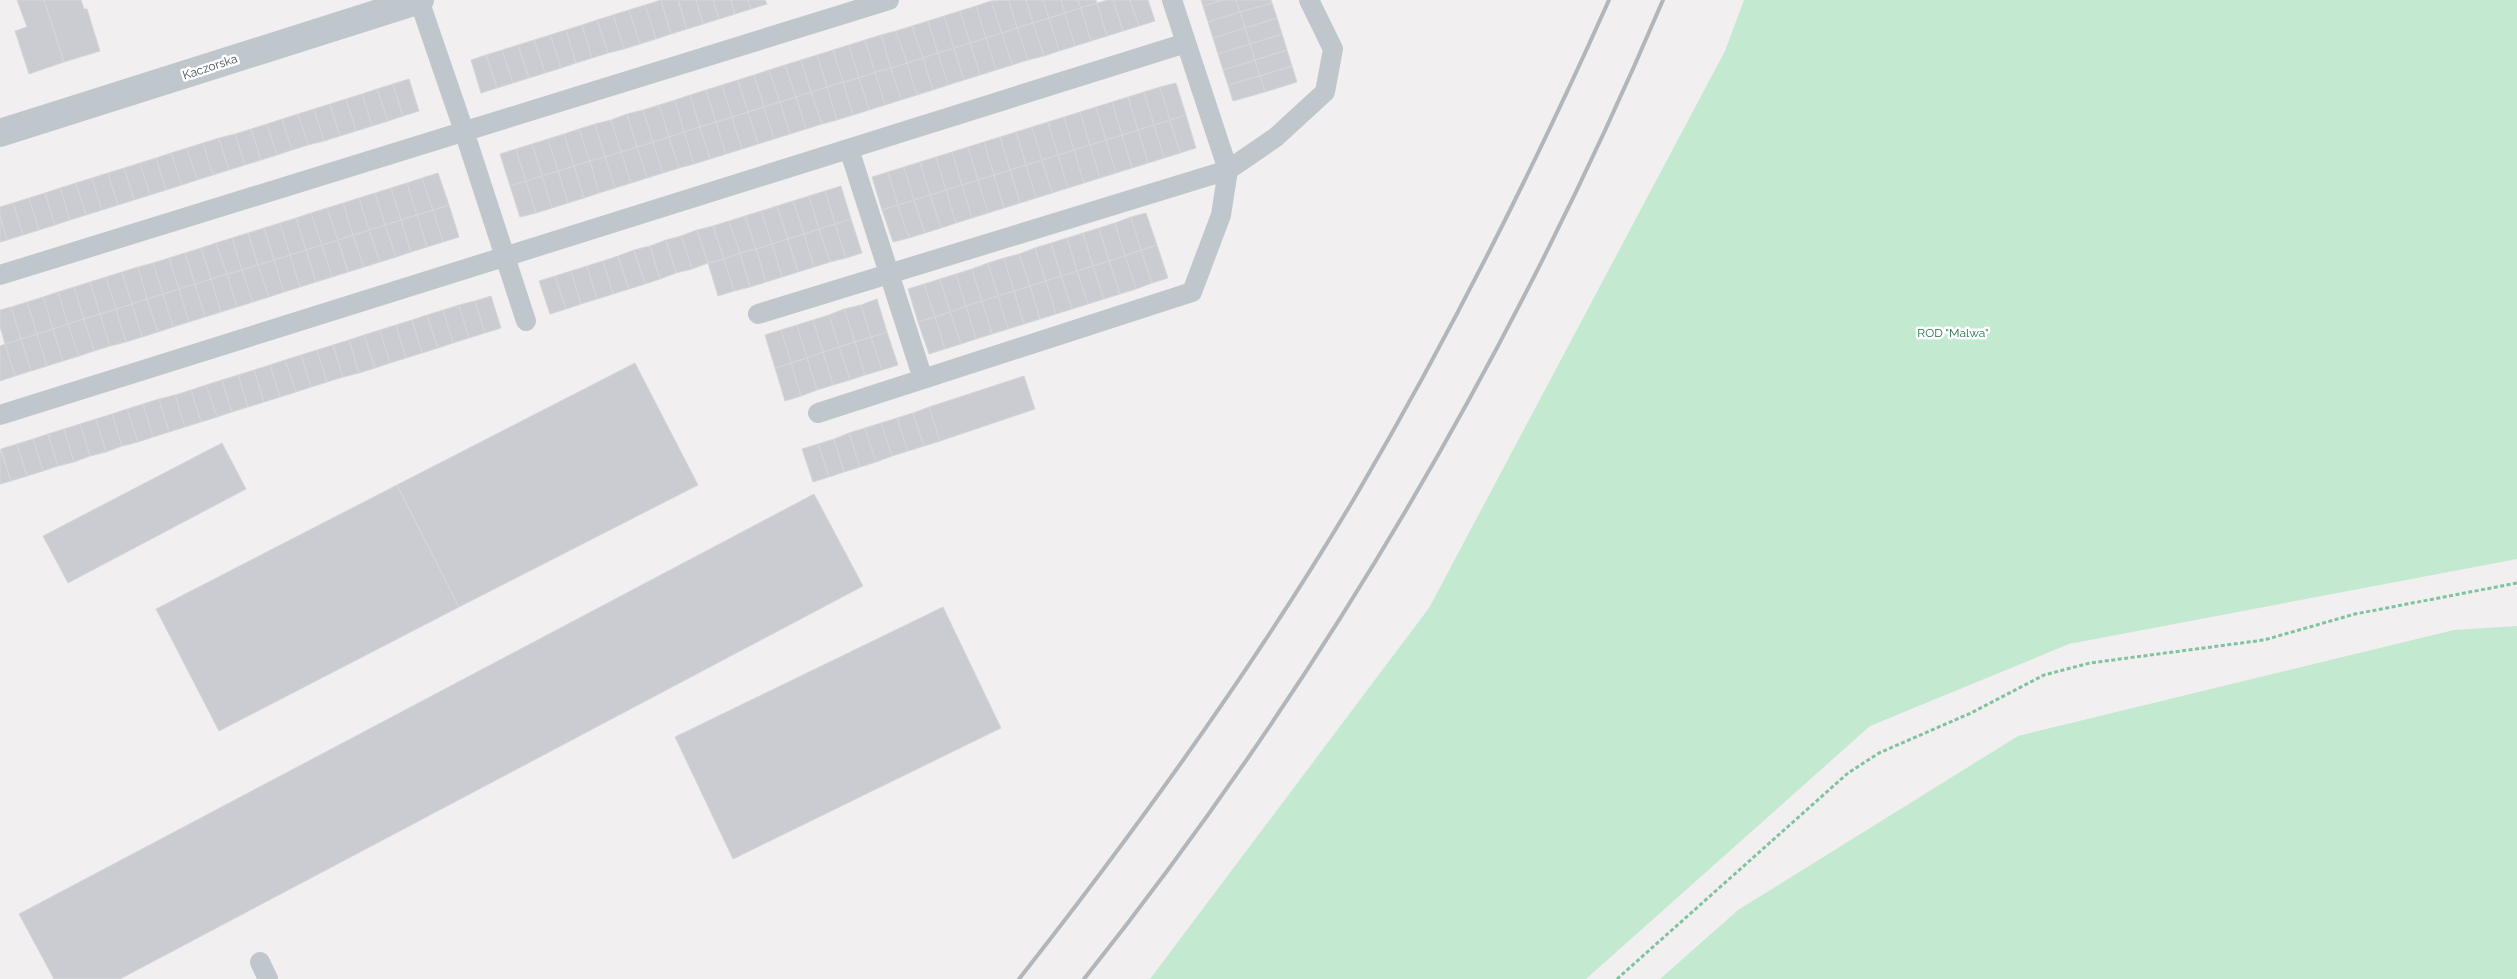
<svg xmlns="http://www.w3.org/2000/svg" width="2517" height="979" viewBox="0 0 2517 979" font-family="Raleway,sans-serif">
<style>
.green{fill:#c3ead0}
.building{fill:#caccd1;stroke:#d4d6da}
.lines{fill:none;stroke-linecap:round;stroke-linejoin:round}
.path{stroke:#7fc49e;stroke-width:3;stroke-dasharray:4 2.5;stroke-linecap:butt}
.service{stroke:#bfc7cc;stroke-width:20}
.minor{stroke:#bfc7cc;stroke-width:28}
.rail{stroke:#b2b5b9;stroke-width:4}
.labels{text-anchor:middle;stroke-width:5;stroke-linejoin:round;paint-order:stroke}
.street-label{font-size:12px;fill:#49535a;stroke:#fff}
.park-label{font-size:12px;fill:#227447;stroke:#fff}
</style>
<rect width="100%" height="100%" fill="#f1efef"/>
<path class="green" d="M1744 0H2517V559L2069 644 1870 726 1586 979H1150L1429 608 1725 51Z
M2517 626V979H1660L1738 910 2018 736 2454 630Z"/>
<path class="building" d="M17 0H44L64 62 29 74 15 31 27 27Z
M44 0H81L84 9H87L100 51 64 62Z
M661 0H678L687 29 671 34Z
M661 0 671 34 656 39 645 5Z
M678 0H696L703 24 687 29Z
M696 0H713L719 19 703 24Z
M713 0H731L735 14 719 19Z
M731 0H748L751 9 735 14Z
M748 0H765L767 4 751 9Z
M1009 0H1026L1033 23 1017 28Z
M1009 0 1017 28 1002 33 991 1Z
M1026 0H1043L1049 18 1033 23Z
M1043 0H1061L1065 13 1049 18Z
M1061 0H1078L1081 8 1065 13Z
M1078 0H1096L1097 3 1081 8Z
M1108 0H1113L1123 31 1107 36 1097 3Z
M1113 0H1130L1139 26 1123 31Z
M1130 0H1148L1155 21 1139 26Z
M1201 0H1223L1203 6Z
M1223 0H1236L1240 12 1208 22 1203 6Z
M1236 0H1271L1272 3 1240 12Z
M991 1 1002 33 986 38 976 6Z
M1097 3 1107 36 1091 41 1081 8Z
M1272 3 1277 18 1245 28 1240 12Z
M645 5 656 39 640 44 629 10Z
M976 6 986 38 970 43 960 11Z
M1081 8 1091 41 1075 46 1065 13Z
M629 10 640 44 624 49 613 15Z
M960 11 970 43 954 48 944 16Z
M1240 12 1245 28 1213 38 1208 22Z
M1065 13 1075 46 1059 51 1049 18Z
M613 15 624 49 608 53 597 20Z
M944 16 954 48 938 53 928 21Z
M1049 18 1059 51 1044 56 1033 23Z
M1277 18 1282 34 1250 44 1245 28Z
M597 20 608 53 592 58 582 25Z
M928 21 938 53 923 58 912 26Z
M1033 23 1044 56 1028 60 1017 28Z
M582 25 592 58 576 63 566 30Z
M912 26 923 58 907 63 896 31Z
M1017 28 1028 60 1012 65 1002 33Z
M1245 28 1250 44 1218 54 1213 38Z
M566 30 576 63 561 68 550 35Z
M896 31 907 63 891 68 881 35Z
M1002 33 1012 65 996 70 986 38Z
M1282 34 1287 50 1255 60 1250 44Z
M550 35 561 68 545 73 534 40Z
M881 35 891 68 875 72 865 40Z
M986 38 996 70 980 75 970 43Z
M534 40 545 73 529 78 518 45Z
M865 40 875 72 859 78 849 45Z
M970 43 980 75 964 80 954 48Z
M1250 44 1255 60 1223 70 1218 54Z
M518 45 529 78 513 83 502 50Z
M849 45 859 78 843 82 833 50Z
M954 48 964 80 948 85 938 53Z
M502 50 513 83 497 88 486 55Z
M833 50 843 82 827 87 817 55Z
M1287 50 1292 66 1260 76 1255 60Z
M938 53 948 85 933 90 923 58Z
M486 55 497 88 481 93 471 60Z
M817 55 827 87 811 92 801 60Z
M923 58 933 90 917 95 907 63Z
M801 60 811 92 796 97 785 65Z
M1255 60 1260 76 1228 85 1223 70Z
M907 63 917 95 901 100 891 68Z
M785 65 796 97 780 102 769 70Z
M1292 66 1297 82 1265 92 1260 76Z
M891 68 901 100 885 105 875 72Z
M769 70 780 102 764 107 754 75Z
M875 72 885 105 869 110 859 78Z
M754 75 764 107 748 112 738 80Z
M1260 76 1265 92 1233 101 1228 85Z
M859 78 869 110 853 115 843 82Z
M409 79 419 111 403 116 393 84Z
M738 80 748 112 732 117 722 85Z
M843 82 853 115 837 120 827 87Z
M1176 83 1186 115 1170 120 1160 87Z
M393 84 403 116 388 121 377 89Z
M722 85 732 117 716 122 706 90Z
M827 87 837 120 822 124 811 92Z
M1160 87 1170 120 1154 125 1144 92Z
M377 89 388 121 372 126 362 94Z
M706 90 716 122 700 127 690 95Z
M811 92 822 124 806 129 796 97Z
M1144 92 1154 125 1138 130 1128 97Z
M362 94 372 126 356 131 346 99Z
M690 95 700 127 684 132 675 100Z
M796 97 806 129 790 134 780 102Z
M1128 97 1138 130 1122 135 1112 102Z
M346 99 356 131 340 136 330 104Z
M675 100 684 132 669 137 659 105Z
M780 102 790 134 774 139 764 107Z
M1112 102 1122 135 1106 140 1096 107Z
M330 104 340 136 324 141 314 109Z
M659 105 669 137 653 142 643 110Z
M764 107 774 139 758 144 748 112Z
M1096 107 1106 140 1090 145 1080 112Z
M314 109 324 141 308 145 298 114Z
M643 110 653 142 637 147 627 114Z
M748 112 758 144 742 149 732 117Z
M1080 112 1090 145 1074 150 1064 117Z
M298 114 308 145 292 150 282 119Z
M627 114 637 147 621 152 611 120Z
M1186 115 1196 148 1180 153 1170 120Z
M732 117 742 149 726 154 716 122Z
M1064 117 1074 150 1058 155 1048 122Z
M282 119 292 150 277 155 267 124Z
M611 120 621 152 605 157 595 124Z
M1170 120 1180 153 1164 158 1154 125Z
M716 122 726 154 710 159 700 127Z
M1048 122 1058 155 1042 160 1032 127Z
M267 124 277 155 261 160 251 129Z
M595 124 605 157 590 161 579 129Z
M1154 125 1164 158 1148 163 1138 130Z
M700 127 710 159 694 164 684 132Z
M1032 127 1042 160 1026 165 1016 132Z
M251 129 261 160 245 165 235 134Z
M579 129 590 161 574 166 564 134Z
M1138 130 1148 163 1132 168 1122 135Z
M684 132 694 164 679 168 669 137Z
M1016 132 1026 165 1010 170 1000 137Z
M235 134 245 165 229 170 219 138Z
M564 134 574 166 558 171 548 139Z
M1122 135 1132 168 1116 173 1106 140Z
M669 137 679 168 663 173 653 142Z
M1000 137 1010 170 994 175 984 142Z
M219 138 229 170 213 175 203 143Z
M548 139 558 171 542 176 532 144Z
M1106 140 1116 173 1100 178 1090 145Z
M653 142 663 173 647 178 637 147Z
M984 142 994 175 978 180 968 147Z
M203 143 213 175 197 180 187 148Z
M532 144 542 176 526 181 516 149Z
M1090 145 1100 178 1084 183 1074 150Z
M637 147 647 178 631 183 621 152Z
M968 147 978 180 962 185 952 152Z
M187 148 197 180 182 185 171 153Z
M516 149 526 181 510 186 500 154Z
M1074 150 1084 183 1068 188 1058 155Z
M621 152 631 183 615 188 605 157Z
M952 152 962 185 946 190 936 157Z
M171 153 182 185 166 190 156 158Z
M1058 155 1068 188 1052 193 1042 160Z
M605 157 615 188 599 193 590 161Z
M936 157 946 190 930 195 920 162Z
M156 158 166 190 150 195 140 163Z
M1042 160 1052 193 1036 198 1026 165Z
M590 161 599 193 584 198 574 166Z
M920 162 930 195 914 200 904 167Z
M140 163 150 195 134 200 124 168Z
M1026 165 1036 198 1020 203 1010 170Z
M574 166 584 198 568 203 558 171Z
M904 167 914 200 898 205 888 172Z
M124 168 134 200 118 205 108 173Z
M1010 170 1020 203 1004 208 994 175Z
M558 171 568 203 552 208 542 176Z
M888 172 898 205 882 210 872 177Z
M108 173 118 205 102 210 92 178Z
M438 173 449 205 433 210 422 178Z
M994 175 1004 208 988 213 978 180Z
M542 176 552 208 536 213 526 181Z
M92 178 102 210 86 215 76 183Z
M422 178 433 210 417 215 407 183Z
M978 180 988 213 972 218 962 185Z
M526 181 536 213 520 217 510 186Z
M76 183 86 215 70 220 60 188Z
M407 183 417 215 401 220 391 188Z
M962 185 972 218 956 223 946 190Z
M841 186 851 219 835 224 825 191Z
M60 188 70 220 55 225 45 193Z
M391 188 401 220 385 225 375 193Z
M946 190 956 223 941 228 930 195Z
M825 191 835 224 819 229 809 196Z
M45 193 55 225 39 230 29 198Z
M375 193 385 225 369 230 359 198Z
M930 195 941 228 925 233 914 200Z
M809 196 819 229 804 234 793 201Z
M29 198 39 230 23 235 13 203Z
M359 198 369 230 353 235 343 203Z
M914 200 925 233 909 238 898 205Z
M793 201 804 234 788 239 777 206Z
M13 203 23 235 7 240 0 216V207Z
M343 203 353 235 338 240 327 208Z
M449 205 459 237 443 242 433 210Z
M898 205 909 238 893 242 882 210Z
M777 206 788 239 772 244 761 211Z
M327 208 338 240 322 245 311 213Z
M433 210 443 242 427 247 417 215Z
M761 211 772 244 756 249 745 216Z
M311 213 322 245 306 250 296 218Z
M1146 213 1157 245 1141 250 1131 217Z
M417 215 427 247 411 252 401 220Z
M0 216 7 240 0 242Z
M745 216 756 249 740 253 729 221Z
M1131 217 1141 250 1125 256 1115 223Z
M296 218 306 250 290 255 280 223Z
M851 219 862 253 846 258 835 224Z
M401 220 411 252 396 257 385 225Z
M729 221 740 253 724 259 713 226Z
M280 223 290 255 274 260 264 228Z
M1115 223 1125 256 1109 261 1099 228Z
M835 224 846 258 830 262 819 229Z
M385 225 396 257 380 262 369 230Z
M713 226 724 259 708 263 697 230Z
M264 228 274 260 258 265 248 233Z
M1099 228 1109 261 1093 266 1083 233Z
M819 229 830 262 814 267 804 234Z
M369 230 380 262 364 267 353 235Z
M697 230 708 263 692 269 681 236Z
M248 233 258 265 242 270 232 238Z
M1083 233 1093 266 1077 271 1067 238Z
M804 234 814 267 798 272 788 239Z
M353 235 364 267 348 272 338 240Z
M681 236 692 269 676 273 666 240Z
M232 238 242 270 227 274 216 243Z
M1067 238 1077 271 1061 276 1051 243Z
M788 239 798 272 782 277 772 244Z
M338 240 348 272 332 277 322 245Z
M666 240 676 273 660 279 650 246Z
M216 243 227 274 211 279 201 248Z
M1051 243 1061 276 1046 281 1035 248Z
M772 244 782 277 766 282 756 249Z
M322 245 332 277 316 282 306 250Z
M1157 245 1168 278 1152 283 1141 250Z
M650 246 660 279 645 284 634 250Z
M201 248 211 279 195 284 185 253Z
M1035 248 1046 281 1030 286 1019 254Z
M756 249 766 282 750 287 740 253Z
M306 250 316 282 300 287 290 255Z
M634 250 645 284 629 289 618 256Z
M1141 250 1152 283 1136 289 1125 256Z
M185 253 195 284 179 289 169 258Z
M740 253 750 287 734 291 724 259Z
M1019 254 1030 286 1014 291 1004 258Z
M290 255 300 287 284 292 274 260Z
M618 256 629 289 613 294 603 261Z
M1125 256 1136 289 1120 294 1109 261Z
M169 258 179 289 163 294 153 263Z
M1004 258 1014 291 998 296 988 263Z
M724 259 734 291 718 296 708 263Z
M274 260 284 292 269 297 258 265Z
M603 261 613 294 597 299 587 266Z
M1109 261 1120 294 1104 299 1093 266Z
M153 263 163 294 147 299 138 267Z
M988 263 998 296 982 301 972 269Z
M258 265 269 297 253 302 242 270Z
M587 266 597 299 581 304 571 271Z
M1093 266 1104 299 1088 304 1077 271Z
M138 267 147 299 132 304 122 272Z
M972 269 982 301 966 306 956 274Z
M242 270 253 302 237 307 227 274Z
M571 271 581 304 566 309 555 276Z
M1077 271 1088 304 1072 309 1061 276Z
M122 272 132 304 116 309 106 277Z
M227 274 237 307 221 312 211 279Z
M956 274 966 306 950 312 940 279Z
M555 276 566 309 550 314 539 281Z
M1061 276 1072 309 1056 314 1046 281Z
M106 277 116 309 100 314 90 282Z
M211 279 221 312 205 317 195 284Z
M940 279 950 312 935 317 924 284Z
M1046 281 1056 314 1040 319 1030 286Z
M90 282 100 314 84 319 74 287Z
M195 284 205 317 189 322 179 289Z
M924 284 935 317 918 322 908 289Z
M1030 286 1040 319 1024 324 1014 291Z
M74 287 84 319 68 324 58 292Z
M179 289 189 322 173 327 163 294Z
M1014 291 1024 324 1008 329 998 296Z
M58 292 68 324 53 329 43 297Z
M163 294 173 327 158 332 147 299Z
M491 296 501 328 485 333 475 301Z
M998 296 1008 329 992 334 982 301Z
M43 297 53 329 37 334 27 302Z
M147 299 158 332 142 337 132 304Z
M877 299 887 332 871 337 861 305Z
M475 301 485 333 469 338 459 305Z
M982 301 992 334 976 339 966 306Z
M27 302 37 334 21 339 11 307Z
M132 304 142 337 126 342 116 309Z
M459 305 469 338 453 343 443 310Z
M861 305 871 337 855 342 844 309Z
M966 306 976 339 961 344 950 312Z
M11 307 21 339 5 344 0 327V310Z
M116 309 126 342 110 346 100 314Z
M844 309 855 342 839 347 829 315Z
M443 310 453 343 438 348 427 315Z
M950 312 961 344 945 349 935 317Z
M100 314 110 346 94 351 84 319Z
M427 315 438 348 422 353 412 320Z
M829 315 839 347 823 352 813 320Z
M935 317 945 349 929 354 918 322Z
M84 319 94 351 79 356 68 324Z
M412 320 422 353 406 358 396 325Z
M813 320 823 352 807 358 797 325Z
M68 324 79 356 63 361 53 329Z
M396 325 406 358 390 363 380 330Z
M797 325 807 358 791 363 781 330Z
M53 329 63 361 47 366 37 334Z
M380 330 390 363 375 368 364 335Z
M781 330 791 363 775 368 765 335Z
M887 332 898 365 882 370 871 337Z
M37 334 47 366 31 371 21 339Z
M364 335 375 368 359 373 349 340Z
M871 337 882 370 865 375 855 342Z
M21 339 31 371 15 376 5 344Z
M349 340 359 373 343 377 333 345Z
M855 342 865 375 850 380 839 347Z
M5 344 15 376 0 381V346Z
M333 345 343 377 327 382 317 350Z
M839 347 850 380 833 385 823 352Z
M317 350 327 382 311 387 301 355Z
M823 352 833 385 817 390 807 358Z
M301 355 311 387 296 392 285 360Z
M807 358 817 390 801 396 791 363Z
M285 360 296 392 280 397 270 365Z
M635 363 698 485 459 607 397 485Z
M791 363 801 396 785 401 775 368Z
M270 365 280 397 264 402 254 370Z
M254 370 264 402 248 407 238 375Z
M238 375 248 407 232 412 222 380Z
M1024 376 1035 409 940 441 929 407Z
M222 380 232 412 217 417 206 385Z
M206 385 217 417 201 422 191 390Z
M191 390 201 422 185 427 175 395Z
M175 395 185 427 169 432 159 399Z
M159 399 169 432 153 437 143 404Z
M143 404 153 437 138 442 127 409Z
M929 407 940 441 924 446 913 413Z
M127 409 138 442 122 446 112 414Z
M913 413 924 446 908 451 897 418Z
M112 414 122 446 106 452 96 419Z
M897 418 908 451 892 456 881 423Z
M96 419 106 452 90 456 80 424Z
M881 423 892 456 876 462 865 428Z
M80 424 90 456 74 462 64 429Z
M865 428 876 462 860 467 849 433Z
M64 429 74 462 58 466 48 434Z
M849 433 860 467 844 472 834 439Z
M48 434 58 466 43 471 33 439Z
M33 439 43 471 27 476 17 444Z
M834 439 844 472 829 477 818 444Z
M222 443 246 489 68 583 43 536Z
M17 444 27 476 11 481 1 449Z
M818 444 829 477 813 482 802 449Z
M0 449 11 481 0 484Z
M397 485 459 607 219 731 156 609Z
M814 494 863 586 120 979H54L19 914Z
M943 607 1001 728 733 859 675 737Z"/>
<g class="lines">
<path class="path" d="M1617 979 1848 773 1879 753 1971 713 2044 675 2090 663 2264 640 2355 614 2517 583"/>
<path class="service" d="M419 0 464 131 526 321
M849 149 923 379
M0 275 889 0
M758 314 1228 170 1276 137 1325 92 1333 49 1309 0
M818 413 1192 292 1221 215 1228 170 1172 0
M0 415 1186 43
M260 962 268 979"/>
<path class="minor" d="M0 133 420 0"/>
<path class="rail" d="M1019 979C1141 824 1257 663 1358 492 1451 333 1534 168 1609 0
M1084 979C1323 679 1513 352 1663 0"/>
</g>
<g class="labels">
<g class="street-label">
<text transform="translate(210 67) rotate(-18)" y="4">Kaczorska</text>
</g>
<g class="park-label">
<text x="1953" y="337">ROD "Malwa"</text>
</g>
</g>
</svg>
